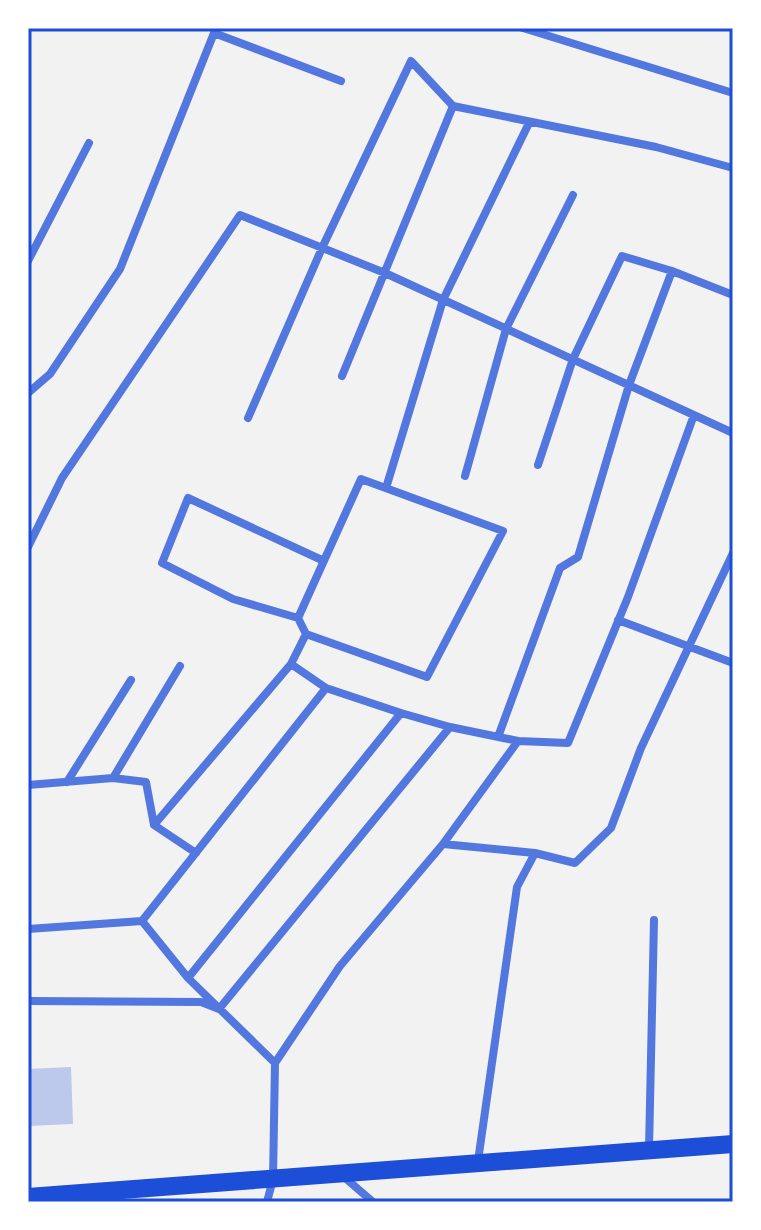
<svg xmlns="http://www.w3.org/2000/svg" width="761" height="1230" viewBox="0 0 761 1230" font-family="'Public Sans',sans-serif">
<style>
.building{fill:#bdc9ec}
.lines{fill:none;stroke-linecap:round;stroke-linejoin:round}
.minor{stroke:#5277de;stroke-width:8}
.primary{stroke:#1d4ed8;stroke-width:18}
.neatline{fill:none;stroke:#1d4ed8;stroke-width:3}
</style>
<rect width="100%" height="100%" fill="#f2f2f2"/>
<path class="building" d="M71 1067 73 1124 28 1126V1069Z"/>
<g class="lines">
<path class="minor" d="M523 28 733 93
M214 33 341 81
M28 261 89 143
M342 376 453 106
M28 393 50 374 120 269 216 28
M248 418 322 248 411 61 453 106 656 147 733 168
M538 465 573 359 622 256 672 271
M465 476 506 329 573 195
M386 488 443 300 529 123
M28 547 62 478 240 215 385 273 733 433
M298 618 233 599 162 563 188 498 324 561
M618 620 733 663
M306 634 298 618 361 479 503 531 427 677 306 634 291 664 326 688 401 713
M498 737 560 568 578 557 629 385 672 271 733 295
M518 741 568 743 628 597 694 415
M113 778 180 666
M67 782 131 680
M28 785 113 778 146 782 154 825 196 853
M154 825 291 664
M443 844 518 741 450 727
M142 921 188 978 275 1063
M28 929 142 921 326 688
M28 1001 201 1002 219 1009 450 727 401 713 188 978
M649 1149 654 920
M478 1161 517 887 535 853 575 863 611 828 641 748 733 553
M344 1177 373 1202
M267 1202 273 1179 275 1063 340 966 443 844 535 853"/>
<path class="primary" d="M28 1197 733 1144"/>
</g>
<rect width="761" height="1230" fill="none" stroke="#ffffff" stroke-width="60"/>
<rect x="30" y="30" width="701" height="1170" class="neatline"/>
</svg>
